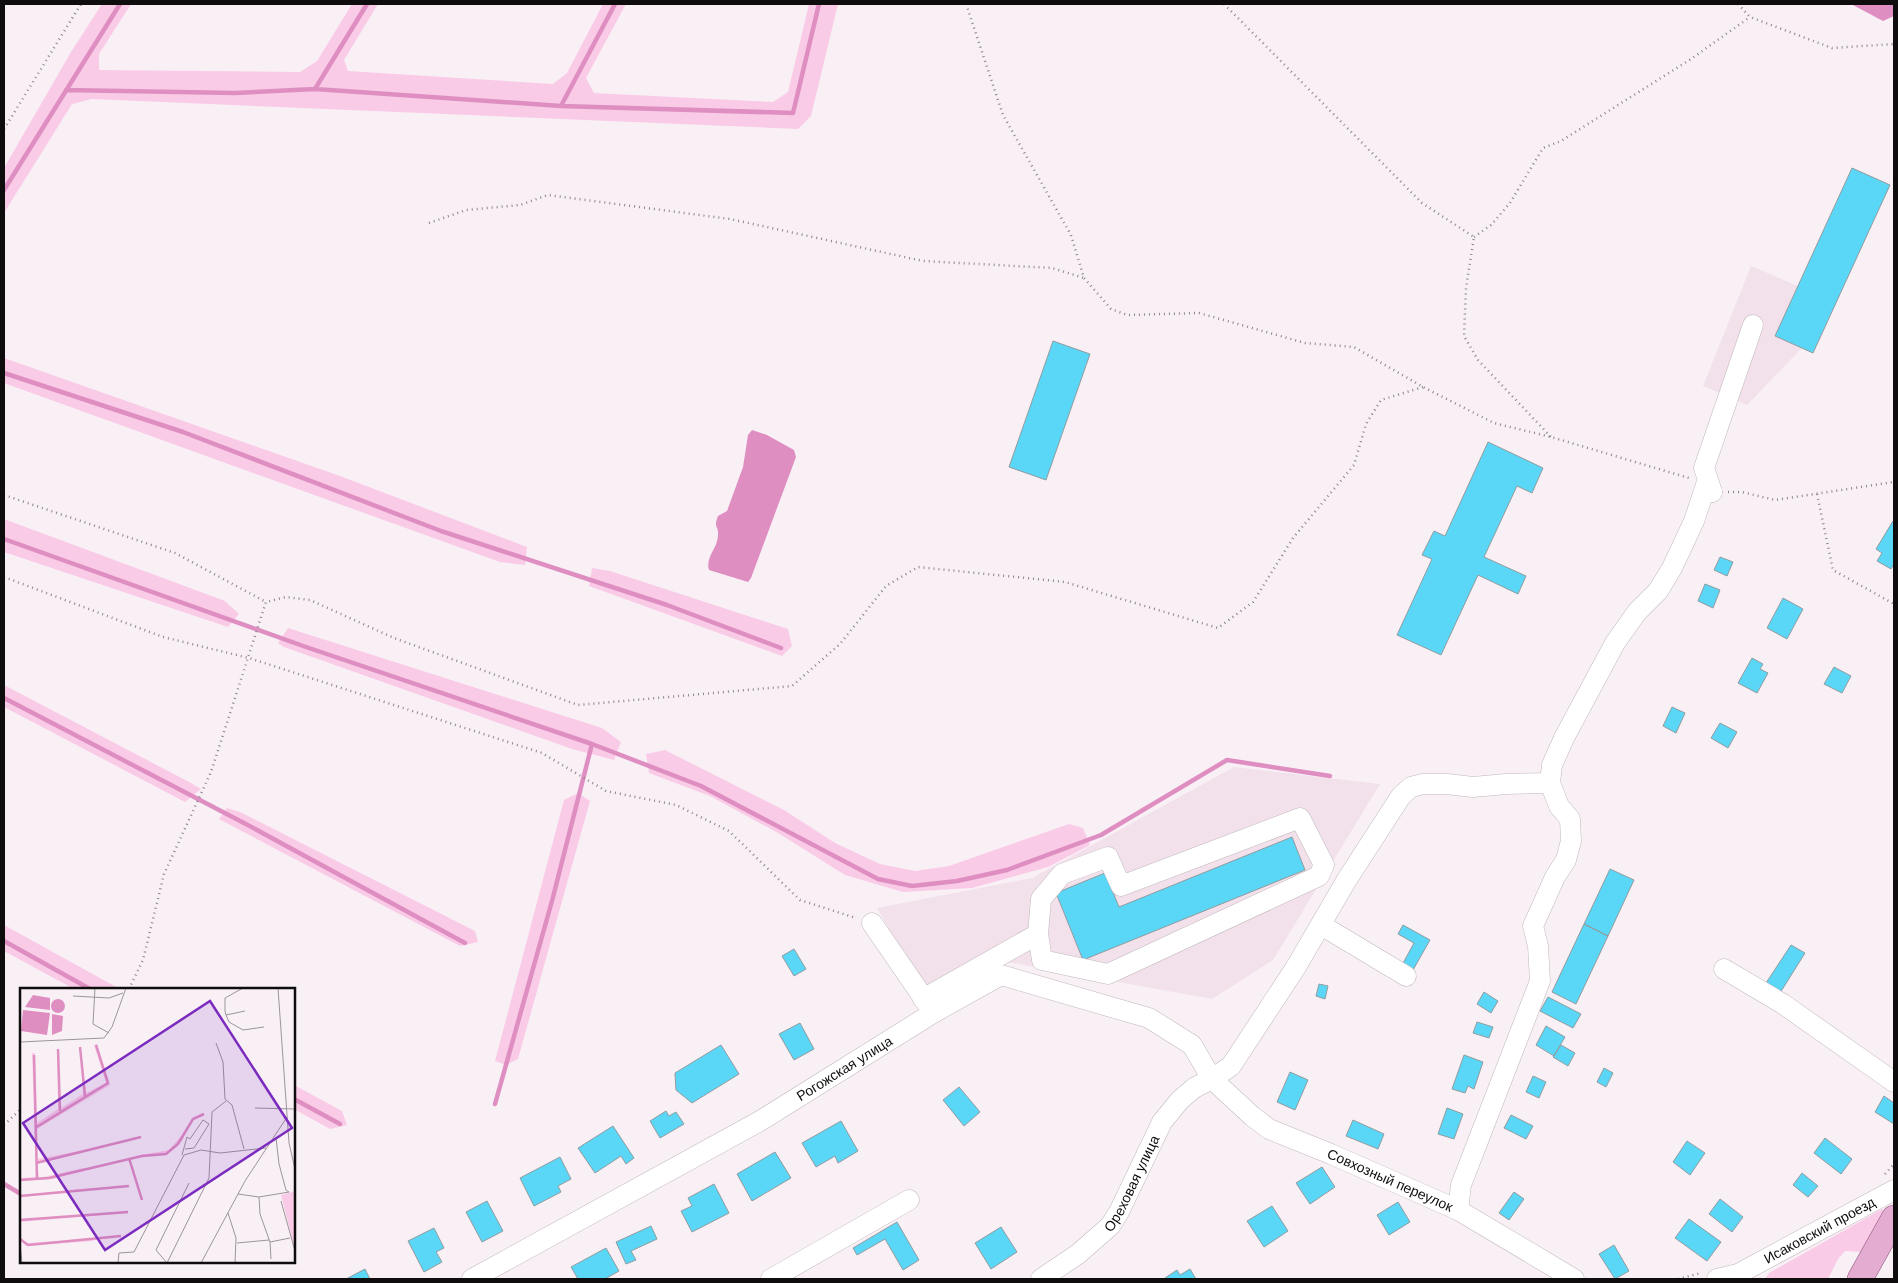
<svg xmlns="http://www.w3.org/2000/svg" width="1898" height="1283" viewBox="0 0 1898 1283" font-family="Arial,sans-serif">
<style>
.built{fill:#f2e1eb}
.green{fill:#f9cbe7}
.water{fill:#df8ec1}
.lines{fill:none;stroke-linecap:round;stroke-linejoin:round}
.stream{stroke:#df8ec1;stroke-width:4.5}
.building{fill:#5ad7f7;stroke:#929b9e}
.minor-casing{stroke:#c0b7bc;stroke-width:21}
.major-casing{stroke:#8c5077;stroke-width:26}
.path{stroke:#8c868a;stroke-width:2.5;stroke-dasharray:1 4;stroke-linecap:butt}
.minor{stroke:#fff;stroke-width:20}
.major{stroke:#e3acd0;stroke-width:25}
.labels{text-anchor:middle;stroke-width:5;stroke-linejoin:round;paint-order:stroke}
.street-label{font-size:14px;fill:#0f0c0e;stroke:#f9f0f6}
.inset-river{fill:none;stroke:#df8ec1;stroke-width:2.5}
.inset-road{fill:none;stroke:#9b9599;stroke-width:1}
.view{fill:#7b2cbf;fill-opacity:0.15;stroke:#7b2cbf;stroke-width:2.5}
.inset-edge{fill:none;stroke:#0f0c0e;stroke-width:2.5}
</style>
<rect width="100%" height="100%" fill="#f9f0f6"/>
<path class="built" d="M1751 266 1798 286 1775 336 1802 348 1747 405 1703 386Z
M1234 767 1380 784 1273 960 1212 999 1002 961 929 996 877 908 1032 878Z"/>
<path class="green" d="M102 4H131L99 54V70L300 72 317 61 352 4H378L344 60 348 71 553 84 567 73 603 4H626L586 78 594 93 773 102 788 92 809 4H838L811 116 798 129 92 99 72 104 4 213V168L71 52Z
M4 358 340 476 527 547 525 565 500 562 4 383Z
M4 519 225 601 239 614 228 627 4 552Z
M592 568 610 571 788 629 792 646 782 656 589 586Z
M288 628 602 728 621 742 614 760 572 749 284 647 278 643Z
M4 685 191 783 201 789 185 802 4 707Z
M665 750 784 810 835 843 880 864 915 871 949 866 1069 824 1083 828 1090 845 1048 867 972 888 903 892 845 875 778 833 710 796 649 773 646 754Z
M578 793 590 801 518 1059 506 1065 495 1061 564 800Z
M227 808 240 812 475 931 478 942 460 946 219 819Z
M4 925 120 989H74L4 951Z
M294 1085 342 1111 347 1125 330 1129 294 1109Z
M1882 1209 1887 1213 1862 1252 1845 1251 1838 1259 1828 1279H1765L1769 1273Z"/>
<path class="water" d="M1851 4H1894V16L1883 21Z
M752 430 767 435 794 450 796 457 751 578 748 582 709 570C705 557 718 548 718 535 719 526 713 528 718 516L727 511 743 467 748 435Z"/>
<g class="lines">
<path class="stream" d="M315 89 367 4
M66 90 235 93 315 89 561 106 793 113 819 4
M561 106 615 4
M4 190 120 4
M4 373 183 432 441 531 667 605 781 648
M4 539 306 647 592 744 701 786 878 879 912 886 957 881 1007 870 1101 835 1227 760 1330 776
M4 698 244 823 465 943
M4 941 90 989
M294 1099 340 1124
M495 1104 552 901 592 744
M4 1184 21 1194"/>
</g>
<path class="building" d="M1852 168 1890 185 1813 353 1775 336Z
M1053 341 1090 354 1046 480 1009 467Z
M1488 442 1543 468 1532 493 1517 486 1484 557 1526 576 1518 594 1478 575 1441 655 1397 635 1432 559 1422 555 1434 531 1445 536Z
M1893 521 1894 522V564L1891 569 1877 561 1882 553 1876 549Z
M1720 557 1733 562 1727 576 1714 570Z
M1705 584 1720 590 1713 608 1698 601Z
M1783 598 1803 609 1787 639 1767 628Z
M1752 658 1763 664 1760 669 1768 673 1757 693 1738 683Z
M1834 667 1851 676 1842 693 1824 684Z
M1672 707 1685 713 1676 733 1663 726Z
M1720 723 1737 732 1728 748 1711 738Z
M1292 837 1305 870 1083 960 1056 893 1105 873 1119 907Z
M1610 869 1634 880 1608 936 1584 924Z
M1584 924 1608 936 1576 1004 1552 992Z
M1403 925 1430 940 1413 970 1402 965 1414 943 1398 934Z
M1791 945 1805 953 1780 993 1766 983Z
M794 949 806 969 794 976 782 956Z
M1319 984 1328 986 1325 999 1316 996Z
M1484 992 1498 1001 1491 1013 1477 1004Z
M1548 997 1581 1014 1573 1028 1540 1011Z
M1477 1022 1493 1027 1489 1038 1473 1033Z
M800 1023 814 1049 794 1060 779 1034Z
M1546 1026 1565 1037 1554 1056 1536 1045Z
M721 1045 739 1074 692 1103 676 1090 675 1073Z
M1561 1045 1575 1053 1568 1066 1553 1057Z
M1464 1055 1483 1062 1474 1089 1468 1086 1465 1093 1452 1089Z
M1604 1068 1613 1073 1606 1087 1597 1082Z
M1290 1072 1308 1080 1295 1110 1277 1102Z
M1533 1076 1546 1082 1539 1098 1526 1092Z
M959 1087 980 1112 964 1126 943 1100Z
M1884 1096 1894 1103V1124L1875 1112Z
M1447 1108 1463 1114 1454 1139 1438 1134Z
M666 1111 669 1116 676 1112 684 1124 660 1138 650 1121Z
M1511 1115 1533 1126 1526 1139 1504 1128Z
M1353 1120 1384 1134 1378 1149 1346 1136Z
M841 1121 858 1151 838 1163 835 1156 816 1167 802 1143Z
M613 1126 634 1158 626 1164 621 1156 595 1173 578 1148Z
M1825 1138 1852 1159 1841 1174 1814 1153Z
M1687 1141 1705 1153 1690 1175 1673 1162Z
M775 1152 791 1178 752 1201 737 1174Z
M560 1157 571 1179 558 1186 561 1192 534 1206 520 1178Z
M1322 1167 1335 1187 1310 1204 1296 1183Z
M1802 1173 1818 1186 1808 1197 1793 1185Z
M714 1184 729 1213 692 1232 681 1211 692 1206 688 1198Z
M1514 1192 1524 1199 1509 1220 1499 1213Z
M1720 1199 1743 1217 1732 1232 1709 1214Z
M487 1201 503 1231 482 1242 466 1212Z
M1398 1202 1410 1222 1389 1235 1377 1215Z
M1272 1206 1288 1231 1264 1247 1247 1221Z
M1689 1219 1721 1242 1707 1261 1675 1238Z
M897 1222 919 1260 903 1270 885 1239 857 1255 853 1248Z
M651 1226 657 1239 631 1251 636 1260 626 1264 616 1242Z
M1001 1227 1017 1252 991 1269 975 1243Z
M434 1228 444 1248 436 1252 442 1262 424 1272 408 1241Z
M1614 1245 1629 1271 1615 1279 1599 1254Z
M606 1248 619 1271 605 1279H578L571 1267Z
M365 1269 370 1279H346Z
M1190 1269 1196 1279H1166L1165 1278 1177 1270 1180 1275Z"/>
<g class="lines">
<defs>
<g id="minor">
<path d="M1712 492 1704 468 1753 325"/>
<path d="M872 923 931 1009"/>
<path d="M1321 925 1406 976"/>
<path d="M1724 969 1783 1004 1894 1082"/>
<path d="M923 999 1038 934 1041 899 1062 874 1108 857 1121 886 1300 818 1324 865 1319 876 1108 974 1042 960 1038 934"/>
<path d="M1458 1210 1461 1185 1540 981 1538 946 1533 926 1555 877 1566 860 1571 841 1570 819 1559 806 1550 783 1552 765 1564 738 1615 643 1637 612 1658 591 1672 568 1694 521 1706 485 1712 492"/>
<path id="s1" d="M472 1279 760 1121 933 1013 1001 975 1149 1018 1192 1045 1212 1079 1252 1116 1269 1129 1331 1154 1458 1210 1574 1279"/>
<path d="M771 1279 909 1200"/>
<path id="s2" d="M1041 1279 1078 1254 1110 1226 1119 1212 1162 1122 1180 1100 1194 1088 1212 1079 1231 1066 1296 967 1346 881 1401 796 1411 787 1423 784H1447L1473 787 1506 784 1550 783"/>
<path id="s3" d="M1717 1279 1738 1274 1894 1190"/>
</g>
<path id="major" d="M1860 1279 1894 1218"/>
</defs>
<use href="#minor" class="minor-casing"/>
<use href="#major" class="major-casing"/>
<path class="path" d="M966 4 1003 115 1071 235 1084 278 1111 309 1127 315 1199 313 1305 343 1354 347 1423 387 1494 423 1551 437 1689 478
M1224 4 1422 203 1474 237 1466 288 1464 336 1478 360 1551 437
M1738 4 1750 17 1832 48 1894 44
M4 129 81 4
M429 223 466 210 520 205 548 195 730 219 923 261 1052 268 1084 278
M1474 237 1491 225 1510 203 1543 148 1561 141 1691 59 1750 17
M1728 492H1742L1775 500 1894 482
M1817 494 1833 570 1894 604
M4 495 175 553 266 602
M4 577 163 637 249 658 542 753 606 791 676 805 729 831 800 900 856 918
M129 989 143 960 164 874 211 772 266 602 286 597 310 600 394 638 578 705 792 686 840 644 886 586 918 567 1065 582 1218 628 1253 602 1293 538 1354 465 1366 424 1381 400 1423 387
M4 1125 21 1109
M1885 1174 1894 1164
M1678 1279 1701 1273"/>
<use href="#minor" class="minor"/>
<use href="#major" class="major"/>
</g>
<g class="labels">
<g class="street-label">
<text dy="5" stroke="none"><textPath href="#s1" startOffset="428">Рогожская улица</textPath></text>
<text dy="5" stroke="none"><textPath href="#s1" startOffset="1062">Совхозный переулок</textPath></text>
<text dy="5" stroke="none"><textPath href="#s2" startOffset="135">Ореховая улица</textPath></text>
<text dy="5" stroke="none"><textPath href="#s3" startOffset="114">Исаковский проезд</textPath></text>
</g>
</g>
<g transform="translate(20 988)">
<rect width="275" height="275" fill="#f9f0f6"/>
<path d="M77 56 90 97 17 141V171L91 157 17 176 19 190 64 180 65 182 33 191 0 193V190L16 189 12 65H15L17 135 38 121 37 60 41 120 63 106 60 58 66 105 86 95 74 57ZM161 148 164 149 162 153 149 165 115 168 149 162ZM73 200 72 202 0 209V207ZM275 203V262L261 207ZM109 224 108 225 0 234V231ZM0 249 6 255 73 251 74 253 6 258Z" fill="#f9cbe7"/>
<path d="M13 7 30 10V22L5 19ZM31 18a7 7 0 1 1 14 0a7 7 0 1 1-14 0ZM3 22 30 25 27 47 1 43ZM32 26 43 28 42 43 32 47Z" fill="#df8ec1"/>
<path class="inset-river" d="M60 59 65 108M38 61 40 123M14 67 17 191M15 140 88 95 76 57M109 170 122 212M16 175 121 149M0 192 29 190 122 168 146 166 158 156 173 131 184 126M0 208 109 198M0 232 108 224M0 251 8 257 101 248"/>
<path class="inset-road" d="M75 0 73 36 89 45M223 0 205 10V23L206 27 225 23M258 0 269 155 275 181M53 8 89 10 103 5M206 27 209 34 223 42 244 39M0 54 84 50 92 39 106 0M196 55 203 74 205 111 212 117 224 161M235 120 275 121M256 150 259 176 266 202 269 204M162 167 167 149 170 151 183 132 189 136 174 160 165 161M218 206 239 209 269 204M239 209 240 226 250 254 251 271M261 213 275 263M208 225 216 250 215 275M250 254 270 250M217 255 249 252M0 256 2 275M98 275 99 265 114 264 164 167 181 162 200 165 246 160M147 275 189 190 192 124 206 113M147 275 136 262 169 195M181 275 225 193 267 129"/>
<path class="view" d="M190 13 272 140 85 262 3 135Z"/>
<rect width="275" height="275" class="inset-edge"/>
</g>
<rect width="1898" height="1283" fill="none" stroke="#0f0c0e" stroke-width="10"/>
</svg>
